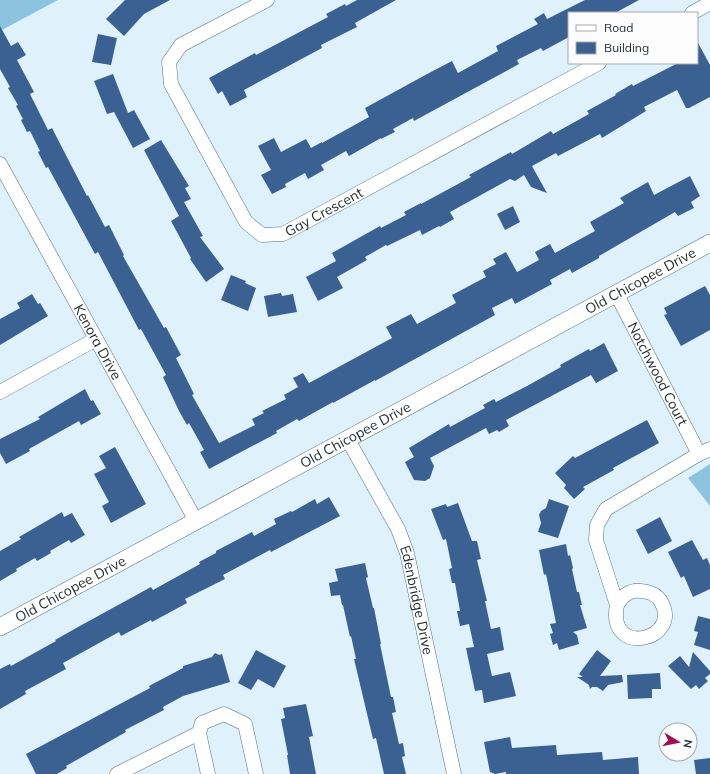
<svg xmlns="http://www.w3.org/2000/svg" width="710" height="774" viewBox="0 0 710 774" font-family="Mulish,sans-serif">
<style>
.green{fill:#8cc4df}
.building{fill:#3a6191}
.lines{fill:none;stroke-linecap:round;stroke-linejoin:round}
.minor-casing{stroke:#516f7d;stroke-width:15}
.tertiary-casing{stroke:#516f7d;stroke-width:18}
.minor{stroke:#fff;stroke-width:14}
.tertiary{stroke:#fff;stroke-width:17}
.labels{text-anchor:middle;stroke-width:4;stroke-linejoin:round;paint-order:stroke}
.street-label{font-size:14px;fill:#222f35;stroke:#fcfcfc}
</style>
<rect width="100%" height="100%" fill="#dff2fc"/>
<path class="green" d="M0 0H58L0 31Z
M710 464V506L688 478Z"/>
<path class="building" d="M125 0H170L144 14 124 36 106 19Z
M357 0H396L355 23 357 27 321 45 322 48 244 90 247 97 230 106 222 91 218 94 209 78 255 53 256 55 328 17 326 14 345 4 346 6Z
M585 0H639L615 13H569V37L543 51 541 48 517 60 519 64 414 121 413 118 393 129 395 132 381 139V138L349 156 346 151 321 165 324 170 308 179 305 173 285 184 286 187 272 194 261 175 271 170 258 146 274 138 281 152 306 139 311 148 322 142V143L369 117 365 108 429 73 452 61 458 73 498 51 496 46 538 24 534 19 544 13 547 19Z
M0 26 11 46 18 42 26 55 17 60 34 92 30 94 48 130 52 128 87 196 88 195 105 227 109 225 124 255 123 256 164 328 166 327 181 355 176 358 194 394 192 395 219 443 255 425 252 419 264 413 262 411 286 399 284 395 298 387 293 378 303 373 309 383 392 338 386 327 411 314 417 324 456 303 452 295 486 277 483 271 496 264 493 259 506 252 517 272 539 260 535 252 550 244 555 253 595 231 590 222 624 203 620 198 648 182 654 195 690 176 700 196 691 202 694 208 678 216 675 212 599 256V258L572 273 570 269 550 280 552 284 515 304 512 298 492 308 495 315 375 381V380L333 403V402L299 421 297 419 276 431 277 433 209 469 200 452 204 450 189 423 187 425 179 411 163 377 166 375 141 329 139 330 98 252 95 254 48 167 46 168 38 152 40 151 30 131 27 132 21 120 23 119 16 106 18 105 8 88 10 87 0 69Z
M98 34 117 38 111 65 92 62Z
M697 41 710 65V97L689 108H686L677 90 644 107 646 111 602 138 600 134 558 156 556 153 532 166 547 193 531 187 524 175 515 181 510 179 450 212 454 219 440 227 439 226 422 235 420 230 387 246 386 245 365 257 367 260 337 277 343 288 318 301 306 277 336 261 332 253 380 226 381 228 406 215 404 212 421 203V204L471 177 469 175 511 152 512 154 551 131 553 134 589 114 587 111 616 95 615 94 632 84 633 86 678 63H697Z
M113 74 128 113 134 110 150 139 133 148 114 112 107 114 94 81Z
M161 140 189 186 185 188 191 199 184 202 203 236 200 237 224 269 206 282 190 259 191 258 171 221 179 216 144 150Z
M513 206 520 222 505 230 497 214Z
M231 275 246 281 245 283 256 288 248 311 221 300Z
M705 286 710 295V330L681 346 664 315 667 314 664 308Z
M281 293 282 296 293 294 297 312 268 317 264 296Z
M32 294 38 304 40 303 48 316 0 345V319L20 308 17 303Z
M604 343 618 371 596 383 591 375 506 420 509 426 499 432 497 430 489 434 486 428 430 458 434 466 430 478 425 481 414 480 405 462 414 457 409 448 449 424 450 427 472 415 485 408 483 405 494 399 496 402 527 386 561 367 560 365 589 349 590 351Z
M85 389 91 401 93 400 101 414 81 425 79 421 29 449 30 451 6 464 0 453V439L40 419 38 417Z
M647 420 659 443 613 468 614 470 583 487 585 489 574 499 564 488 566 485 555 473 573 456 575 458Z
M115 447 146 504 111 523 102 506 109 502 94 474 106 468 99 456Z
M329 497 340 516 271 552 270 550 223 575 225 579 185 599 187 603 152 622 151 620 121 636 119 632 63 663 66 669 25 691 26 694 0 709V669L10 664 11 666 56 641 55 640 78 627 151 587 153 590 200 564 199 562 216 553V551L252 532 254 536 276 524 274 519 291 511 292 512 315 499 317 504Z
M549 499 569 506 558 538 538 532 541 523 539 515 541 511 546 508Z
M458 503 472 541H477L481 559 477 560 487 601H485L491 629 500 627 504 650 487 654 492 676 510 672 516 696 484 703 482 690 475 691 466 648 474 647 469 624 460 626 457 611H460L455 583H452L449 569 452 568 446 539 443 540 431 509 446 504 447 507Z
M62 512 64 517 72 513 85 535 71 543 69 540 50 551 51 553 37 561 35 558 16 569 17 571 0 581V551L21 539 19 537Z
M660 517 672 541 648 554 636 530Z
M692 540 703 560 707 558 710 565V589L693 597 684 576 681 578 668 552Z
M566 544 568 556 570 555 573 568 572 569 577 592H579L582 605H580L587 628 573 632 577 635 579 644 559 650 557 643 553 645 550 634 553 633 550 624 556 623 546 574 544 575 539 550Z
M365 563 368 577 366 578 373 608H374L381 644H380L391 697H393L396 712 392 713 399 744 403 743 405 756 402 757 406 774H384L376 738 373 739 354 659H356L351 636 350 637 343 605H342L340 595 331 596 329 583 338 581 335 569Z
M698 616 710 619V650L694 645 698 632 694 631Z
M256 650 286 666 274 688 258 679 251 690 238 683Z
M597 650 611 661 600 676 622 675 623 682 608 685 603 691 597 687H592L590 689 589 685 577 677H583L579 674Z
M693 652 710 671V674L705 678 708 681 699 689 696 685 691 689 668 666 680 656 689 667Z
M215 653 219 655 222 654 230 682 183 696 163 707 164 710 125 730 126 732 66 766 67 768 57 774H36L26 754 150 688 149 686 183 668V666L212 657Z
M660 673 661 689H652V698L628 699 627 675Z
M306 704 313 736 309 737 316 774H290L287 755H288L281 719 285 718 283 708Z
M510 737 512 748 556 745 557 755 602 752 603 760 638 757 639 774H506V772L495 774 490 772 484 742Z
M710 758V774H696L694 760Z"/>
<g class="lines">
<defs>
<g id="minor">
<path id="s1" d="M267 0 181 45 169 62 171 84 246 222 262 235 283 234 599 63"/>
<path d="M692 13 710 3"/>
<path id="s2" d="M0 164 196 521"/>
<path id="s3" d="M616 293 699 454"/>
<path d="M0 392 96 339"/>
<path id="s4" d="M347 438 398 529 407 553 454 774"/>
<path d="M617 605C624 593 633 588 647 592 652 593 657 596 660 600 685 640 606 659 617 605L596 540 597 525 606 509 699 454 710 449"/>
<path d="M117 774 199 733"/>
<path d="M208 774 199 733 202 723 224 714 245 724 256 774"/>
</g>
<g id="tertiary">
<path id="s5" d="M0 627 710 243"/>
</g>
</defs>
<use href="#minor" class="minor-casing"/>
<use href="#tertiary" class="tertiary-casing"/>
<use href="#minor" class="minor"/>
<use href="#tertiary" class="tertiary"/>
</g>
<g class="labels">
<g class="street-label">
<text dy="5" stroke="none"><textPath href="#s1" startOffset="385">Gay Crescent</textPath></text>
<text dy="5" stroke="none"><textPath href="#s5" startOffset="728">Old Chicopee Drive</textPath></text>
<text dy="5" stroke="none"><textPath href="#s2" startOffset="203">Kenora Drive</textPath></text>
<text dy="5" stroke="none"><textPath href="#s3" startOffset="91">Notchwood Court</textPath></text>
<text dy="5" stroke="none"><textPath href="#s5" startOffset="404">Old Chicopee Drive</textPath></text>
<text dy="5" stroke="none"><textPath href="#s5" startOffset="80">Old Chicopee Drive</textPath></text>
<text dy="5" stroke="none"><textPath href="#s4" startOffset="178">Edenbridge Drive</textPath></text>
</g>
</g>
<rect x="568" y="12" width="130" height="52" fill="#fcfcfc" stroke="#a5aaac"/>
<rect x="576" y="25" width="20" height="6" fill="#ffffff" stroke="#a5aaac"/>
<text x="604" y="32" font-size="12" fill="#222f35">Road</text>
<rect x="576" y="42" width="20" height="12" fill="#3a6191" stroke="#a5aaac"/>
<text x="604" y="52" font-size="12" fill="#222f35">Building</text>
<g transform="translate(678 742) rotate(100)"><circle r="19" fill="#fcfcfc" stroke="#a5aaac"/>
<path d="M0-3L7 15L0 10L-7 15Z" fill="#9f0d56"/>
<text y="-6" font-size="11" font-weight="bold" text-anchor="middle" fill="#222f35">N</text>
</g>
</svg>
